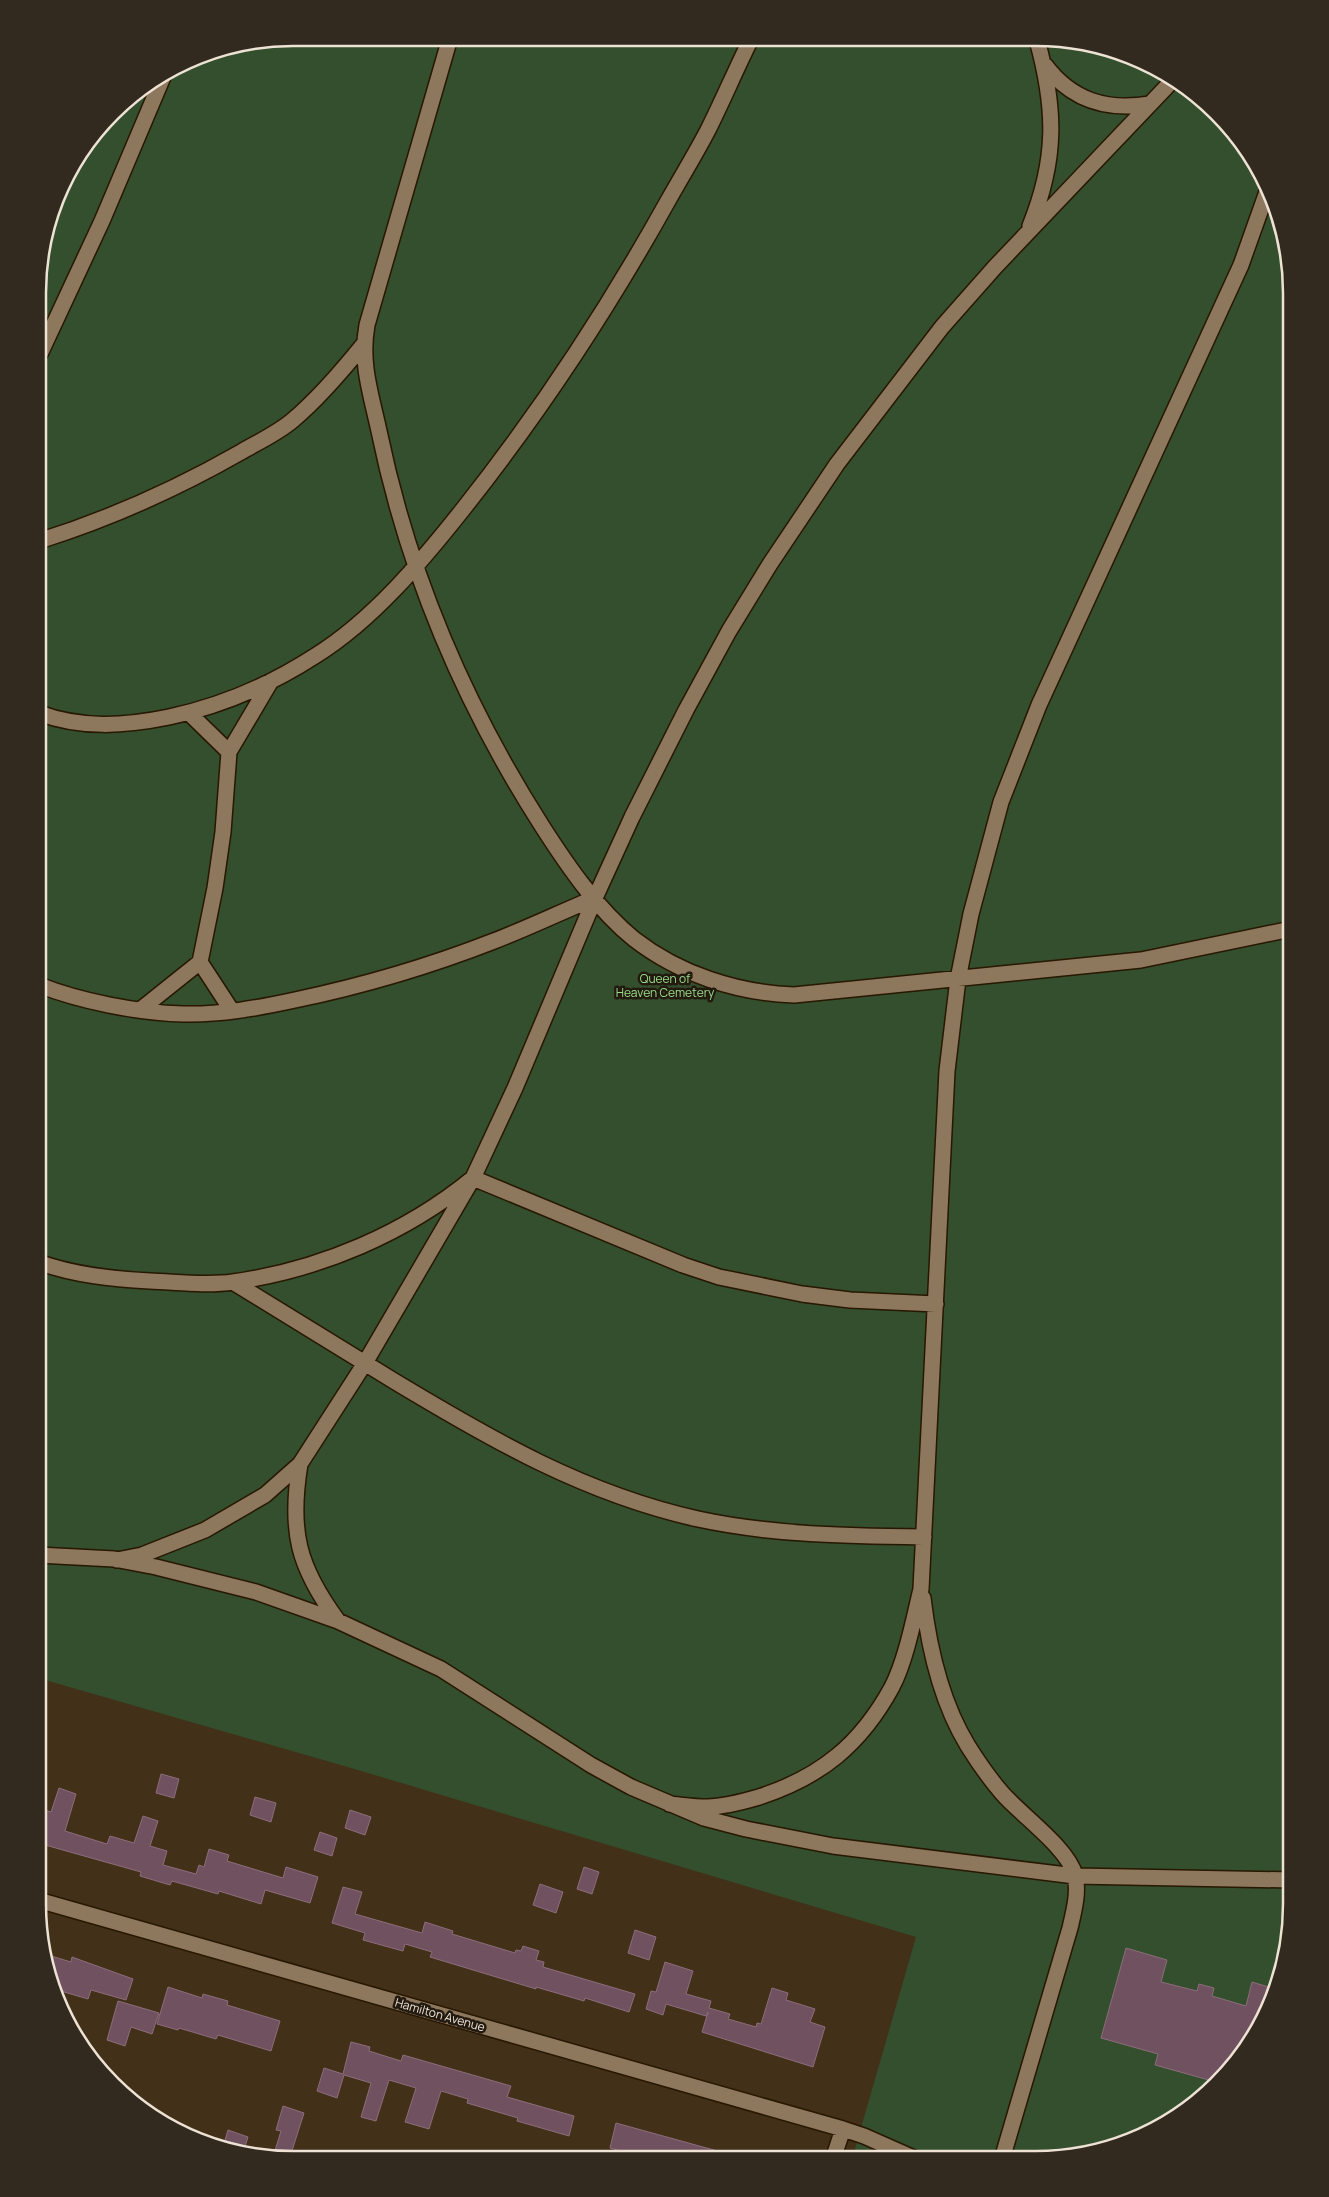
<svg xmlns="http://www.w3.org/2000/svg" width="1329" height="2197" viewBox="0 0 1329 2197" font-family="Manrope,sans-serif">
<style>
.green{fill:#334f2d}
.building{fill:#70515f;stroke:#8d6d7b}
.lines{fill:none;stroke-linecap:round;stroke-linejoin:round}
.minor-casing{stroke:#281701;stroke-width:18}
.minor{stroke:#8d785e;stroke-width:15}
.labels{text-anchor:middle;stroke-width:5;stroke-linejoin:round;paint-order:stroke}
.park-label{font-size:12px;fill:#99dd8c;stroke:#221a0f}
.street-label{font-size:12px;fill:#eee2d4;stroke:#221a0f}
.rim{fill:none;stroke:#eee2d4;stroke-width:2.5}
</style>
<rect width="100%" height="100%" fill="#423018"/>
<path class="green" d="M294 38 1069 40 1134 57 1192 91 1239 138 1272 196 1291 294V1920L1272 2001 1239 2059 1192 2106 1133 2140 1036 2159H852L916 1937 358 1770 38 1678 40 260 64 180 125 101 196 57Z"/>
<path class="building" d="M161 1774 179 1779 174 1798 156 1793Z
M59 1788 76 1794 65 1831 107 1844 110 1836 134 1843 143 1816 158 1821 150 1846 167 1851 163 1865 196 1874 199 1865 204 1867 209 1849 229 1855 227 1861 283 1878 286 1867 318 1877 310 1903 265 1890 261 1904 219 1891 218 1894 172 1881 170 1885 140 1876 141 1872 38 1843V1808L51 1812Z
M255 1797 276 1803 271 1822 250 1815Z
M350 1810 371 1817 365 1835 345 1828Z
M320 1832 337 1838 332 1856 314 1850Z
M584 1867 599 1872 592 1894 577 1889Z
M540 1884 563 1892 556 1913 533 1905Z
M343 1887 362 1892 355 1914 422 1933 425 1922 453 1931 452 1934 515 1953 516 1950 521 1951 523 1946 539 1951 536 1960 544 1962 543 1967 635 1994 629 2012 585 1998 584 2001 536 1987V1989L430 1957 432 1952 405 1944 403 1951 363 1940 365 1933 332 1923Z
M635 1930 656 1937 649 1960 628 1953Z
M1126 1948 1167 1960 1161 1982 1197 1991 1199 1984 1214 1988 1212 1996 1246 2006 1252 1982 1275 1989 1272 2001 1239 2059 1216 2082 1155 2065 1158 2054 1101 2038Z
M48 1955 71 1962 72 1957 133 1979 126 2000 91 1990 88 1999 54 1989Z
M665 1962 693 1971 686 1994 711 2001 709 2008 730 2014 728 2019 756 2027 757 2023 761 2024 772 1988 788 1993 786 2000 815 2009 810 2022 825 2027 813 2067 702 2032 708 2012 706 2016 666 2004 663 2015 646 2009 651 1991 656 1992Z
M168 1987 202 1998 203 1994 228 2001 227 2005 280 2021 271 2051 218 2035 216 2039 179 2028 178 2030 157 2024Z
M118 2001 159 2013 152 2034 131 2027 125 2046 107 2040Z
M351 2042 370 2047 369 2051 401 2061 403 2055 511 2086 507 2097 574 2116 569 2136 517 2121 518 2118 467 2103 468 2099 441 2091 429 2129 405 2122 416 2088 389 2080 376 2121 361 2117 371 2083 344 2075 337 2098 317 2091 324 2068 343 2074Z
M283 2106 304 2113 290 2157H273L281 2131 276 2130Z
M616 2123 732 2155 731 2159 647 2158 610 2148Z
M228 2130 248 2137 243 2153 223 2147Z"/>
<g class="lines">
<defs>
<path id="minor" d="M450 38 367 325C360 363 371 394 379 431 408 572 464 704 542 826 567 865 597 909 634 939 679 974 737 993 794 995L1141 960 1291 929
M1045 65C1072 101 1107 111 1150 104
M1030 226C1057 159 1056 109 1037 40
M40 354 102 221 163 77
M39 541C109 519 178 488 241 452 258 442 278 433 293 420 319 398 342 371 363 345
M39 713C81 729 125 726 169 717 221 706 270 685 315 656 373 620 422 561 464 508 541 411 609 307 669 199 682 176 696 153 708 130 723 100 736 69 751 39
M229 752 271 681
M200 962 232 1011
M39 985C79 1001 139 1013 183 1014 220 1015 258 1008 295 1000 362 986 430 966 494 941 528 928 561 912 595 898
M140 1010 200 962 215 888 223 832 229 752 189 713
M38 1262C74 1275 112 1279 150 1281 177 1282 206 1286 233 1282 320 1270 406 1233 473 1178L683 1265 719 1277 802 1294 850 1300 936 1304
M233 1282C287 1315 341 1348 394 1381 492 1440 585 1494 698 1519 772 1535 849 1536 924 1537
M300 1464C289 1531 298 1567 338 1621
M38 1555 114 1559 156 1567 256 1592 338 1621 441 1669 591 1765 631 1787 704 1818 746 1829 833 1846 1075 1876 1291 1880
M117 1560 142 1555 205 1530 265 1495 300 1464 365 1363 473 1178 515 1088 595 898 632 817 686 710 729 631 770 564 837 464 942 327 995 267 1173 80
M923 1598C929 1649 941 1702 968 1746 978 1762 989 1778 1002 1793 1021 1815 1068 1848 1075 1875 1079 1892 1074 1911 1070 1928L1002 2159
M669 1804C681 1805 694 1807 707 1807 724 1807 742 1802 759 1797 821 1777 861 1744 892 1687 906 1660 914 1618 921 1589L947 1071 958 979 971 914 1001 802 1039 705 1241 265 1268 189
M38 1900 843 2129 864 2136 916 2159
M833 2159 843 2129"/>
</defs>
<use href="#minor" class="minor-casing"/>
<use href="#minor" class="minor"/>
</g>
<g class="labels">
<g class="park-label">
<text x="665" y="983">Queen of<tspan x="665" dy="14">Heaven Cemetery</tspan></text>
</g>
<g class="street-label">
<text transform="translate(440 2015) rotate(16)" y="4">Hamilton Avenue</text>
</g>
</g>
<path d="M0 0H1329V2197H0ZM293 46H1036A247 247 0 0 1 1283 293V1904A247 247 0 0 1 1036 2151H293A247 247 0 0 1 46 1904V293A247 247 0 0 1 293 46Z" fill="#322a1f" fill-rule="evenodd"/>
<path class="rim" d="M293 46H1036A247 247 0 0 1 1283 293V1904A247 247 0 0 1 1036 2151H293A247 247 0 0 1 46 1904V293A247 247 0 0 1 293 46Z"/>
</svg>
